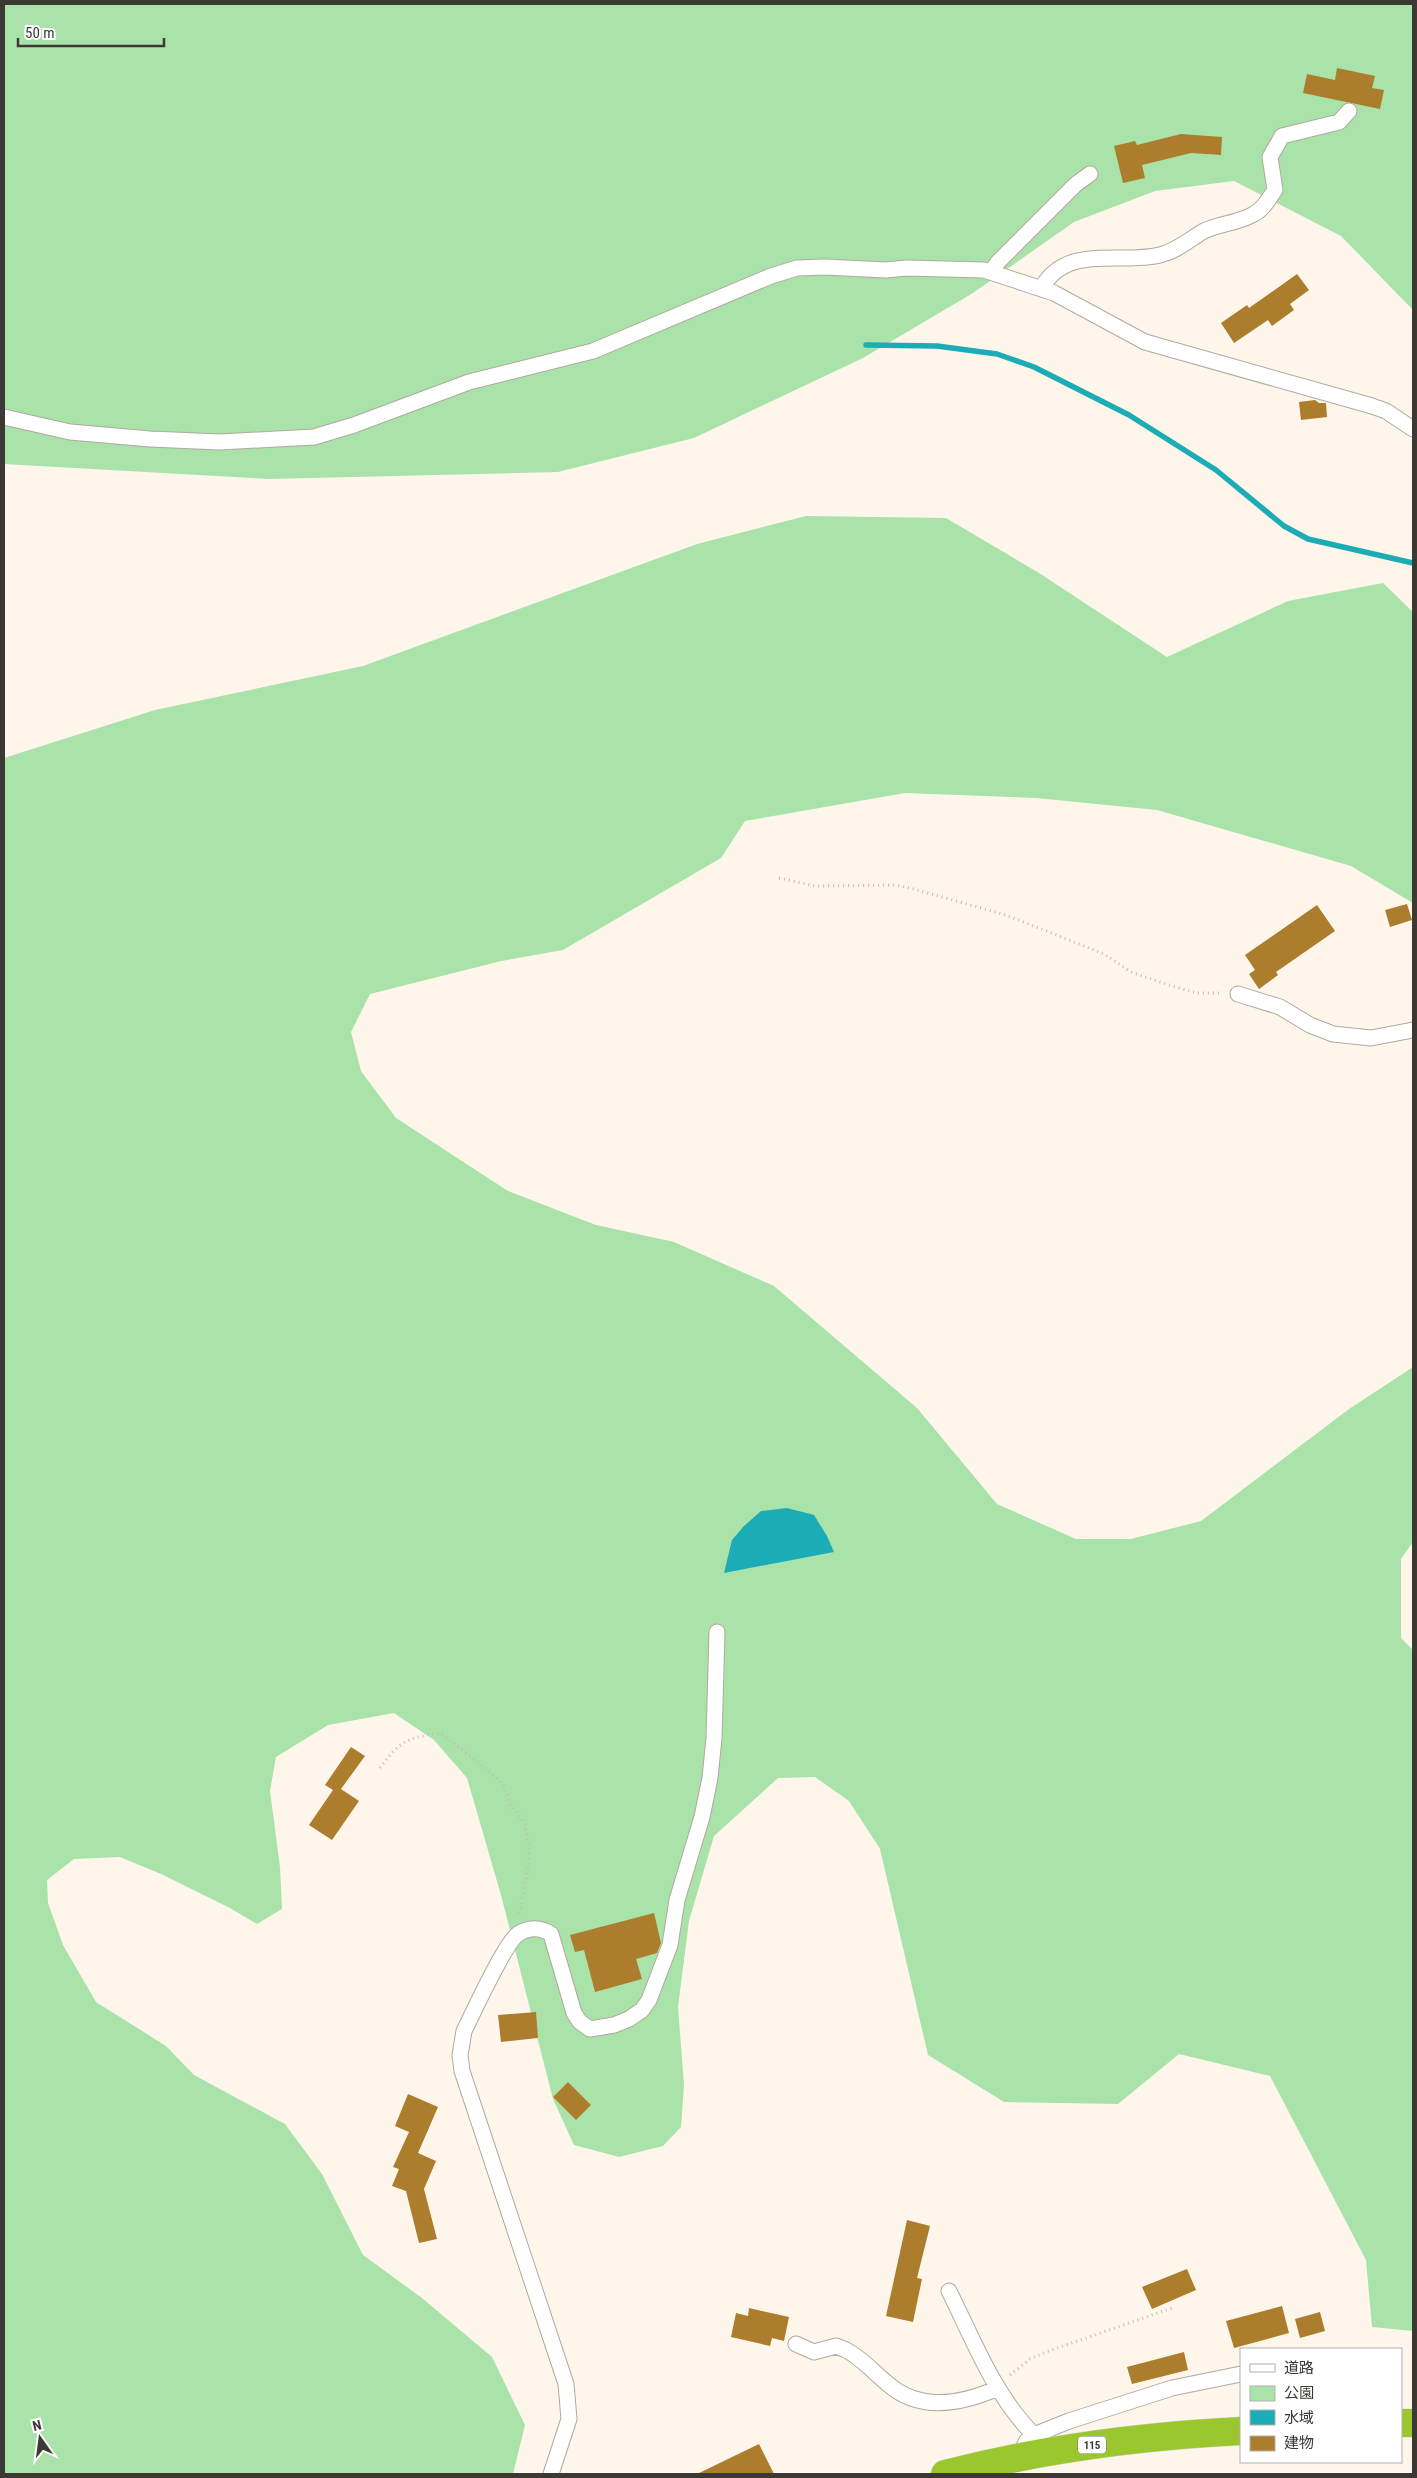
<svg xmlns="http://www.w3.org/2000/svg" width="1417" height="2478" viewBox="0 0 1417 2478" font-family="'Roboto Condensed','Noto Sans JP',sans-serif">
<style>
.green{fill:#a9e3a9}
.water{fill:#1cacb6}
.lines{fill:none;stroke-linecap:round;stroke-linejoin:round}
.stream{stroke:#1cacb6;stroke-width:5.5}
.building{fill:#ab7d2c}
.street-casing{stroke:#b0a99f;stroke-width:17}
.highway-casing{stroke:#d8d7d7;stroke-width:29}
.path{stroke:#c3bcb3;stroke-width:3;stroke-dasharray:1 4;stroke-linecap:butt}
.street{stroke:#fff;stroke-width:15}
.highway{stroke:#9ac72d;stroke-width:28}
.labels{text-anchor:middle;stroke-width:4;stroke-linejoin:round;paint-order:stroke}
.shield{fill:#fff;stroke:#767472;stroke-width:1}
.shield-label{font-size:11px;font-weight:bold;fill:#3c3935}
</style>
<rect width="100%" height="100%" fill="#fef6eb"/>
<path class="green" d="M4 4H1413V310L1341 236 1234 181 1155 191 1074 222 973 293 863 358 694 438 558 472 269 479 4 464Z
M806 516 946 518 1039 573 1167 657 1288 601 1383 583 1413 612V903L1351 866 1157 810 1036 798 905 793 745 821 721 858 563 950 501 961 370 994 351 1032 361 1071 396 1118 508 1191 596 1225 674 1242 774 1286 917 1408 997 1504 1076 1539H1131L1201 1521 1349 1409 1413 1367V1542L1401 1559V1638L1413 1650V2331L1372 2327 1366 2260 1270 2076 1179 2054 1118 2104 1004 2102 928 2055 880 1849 849 1801 815 1777 778 1778 714 1836 689 1921 678 2007 684 2085 681 2127 663 2146 619 2157 574 2145 553 2099 501 1895 467 1778 434 1740 394 1713 328 1725 276 1757 270 1791 280 1867 282 1909 257 1924 230 1908 161 1874 120 1857 74 1859 47 1880 48 1903 63 1945 96 2002 166 2046 194 2075 285 2124 322 2174 363 2255 422 2298 492 2357 525 2425 513 2474H4V758L155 710 363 666 697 544Z"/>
<path class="water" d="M787 1508 814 1515 827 1536 834 1552 724 1573 732 1540 744 1526 761 1511Z"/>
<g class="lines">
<path class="stream" d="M866 345 937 346 997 354 1034 367 1129 415 1216 470 1284 526 1308 539 1413 563"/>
</g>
<path class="building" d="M1337 68 1375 76 1372 88 1384 90 1380 109 1303 93 1307 74 1335 80Z
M1181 134 1222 137 1221 155 1191 153 1142 165 1145 178 1123 183 1114 146 1135 141 1137 145Z
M1297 274 1309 290 1290 304 1294 310 1272 326 1268 320 1234 343 1221 323 1247 305 1249 308Z
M1315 400 1319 403H1326L1327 417 1301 420 1299 402Z
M1407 904 1412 920 1390 927 1385 910Z
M1317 905 1335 931 1276 972 1278 975 1259 989 1249 974 1255 970 1245 955Z
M351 1747 365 1756 341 1789 359 1801 332 1840 309 1825 333 1790 325 1785Z
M654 1913 661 1943 657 1953 636 1959 642 1979 595 1992 584 1950 575 1952 570 1935Z
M536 2012 538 2038 501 2042 498 2015Z
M568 2082 591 2105 576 2120 553 2097Z
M408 2094 438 2107 418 2153 436 2161 424 2189 437 2239 419 2243 406 2191 392 2186 399 2169 393 2167 409 2132 395 2126Z
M907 2220 930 2226 917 2278 922 2279 913 2322 886 2316Z
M1187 2269 1196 2290 1152 2309 1142 2287Z
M1282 2306 1289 2333 1234 2348 1226 2321Z
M749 2308 789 2317 784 2341 772 2338 770 2346 731 2337 736 2313 748 2316Z
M1320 2312 1325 2331 1300 2338 1295 2319Z
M1184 2352 1188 2370 1132 2384 1127 2367Z
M759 2444 774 2474H697Z"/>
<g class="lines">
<defs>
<path id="street" d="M991 272 998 262 1076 184 1090 174
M1041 289C1066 243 1119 265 1160 255 1177 251 1190 239 1204 231 1219 224 1237 223 1252 215 1263 210 1268 200 1275 190L1270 157 1282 136 1339 122 1349 111
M4 417 70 432 150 439 220 442 314 437 354 425 469 382 593 351 771 276 797 268 825 267 886 270 906 268 984 270 1054 293 1145 342 1372 406 1386 411 1413 429
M1238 994 1280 1007 1310 1025 1333 1034 1371 1038 1413 1030
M949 2291C974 2341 994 2395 1034 2435
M796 2344 814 2352 836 2346 846 2350C862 2358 874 2373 888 2384 920 2412 962 2404 998 2388
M1019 2457 1026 2442 1034 2435 1069 2421 1172 2388 1241 2374
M551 2474 569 2419 566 2384 462 2071 460 2055 464 2031C473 2013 505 1943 518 1934 528 1927 541 1927 551 1934L574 2013 580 2022 590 2029 614 2025 629 2019 642 2010 649 2000 670 1945 677 1900 702 1817 710 1778 714 1738 717 1632"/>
<path id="highway" d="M1401 2423H1413
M945 2474C1042 2449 1140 2436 1241 2431"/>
</defs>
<use href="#street" class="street-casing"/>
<use href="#highway" class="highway-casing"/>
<path class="path" d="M779 878 815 886 894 885 910 888 1006 915 1104 954 1131 972 1163 983 1196 993H1222
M380 1768C399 1741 409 1737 441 1733L491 1773 504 1786 509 1803 525 1823 530 1856 519 1916
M1010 2375 1030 2359 1046 2352 1172 2308"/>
<use href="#street" class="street"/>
<use href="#highway" class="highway"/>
</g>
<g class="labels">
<rect class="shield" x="1078" y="2436.5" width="28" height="17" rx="4"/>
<g class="shield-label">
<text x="1092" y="2449">115</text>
</g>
</g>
<rect width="1417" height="2478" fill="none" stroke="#3c3935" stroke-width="10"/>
<rect x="1240" y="2348" width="162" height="115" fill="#ffffff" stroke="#b1b0ae"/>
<rect x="1250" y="2364" width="25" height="8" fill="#ffffff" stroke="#b1b0ae"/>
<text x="1284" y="2373" font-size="15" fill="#3c3935">道路</text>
<rect x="1250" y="2386" width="25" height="15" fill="#a9e3a9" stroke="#b1b0ae"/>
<text x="1284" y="2398" font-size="15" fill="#3c3935">公園</text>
<rect x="1250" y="2410" width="25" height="15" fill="#1cacb6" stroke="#b1b0ae"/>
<text x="1284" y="2423" font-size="15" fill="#3c3935">水域</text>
<rect x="1250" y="2436" width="25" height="15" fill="#ab7d2c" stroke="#b1b0ae"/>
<text x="1284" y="2448" font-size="15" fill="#3c3935">建物</text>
<g transform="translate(40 2438) rotate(346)" stroke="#ffffff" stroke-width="4" paint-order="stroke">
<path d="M0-4L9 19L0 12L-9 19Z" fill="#3c3935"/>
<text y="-8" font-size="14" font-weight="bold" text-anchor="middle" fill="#3c3935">N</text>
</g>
<path d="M18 38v8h146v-8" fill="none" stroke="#3c3935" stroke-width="2.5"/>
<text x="25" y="38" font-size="15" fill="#3c3935" stroke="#ffffff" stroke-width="4" paint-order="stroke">50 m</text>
</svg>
